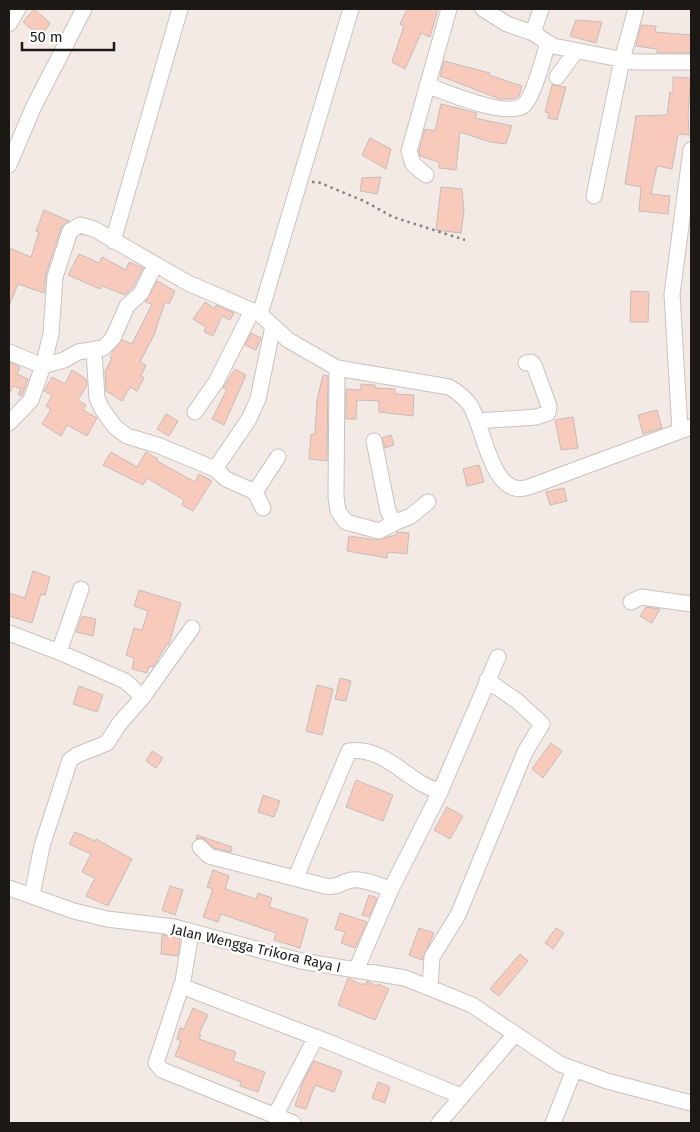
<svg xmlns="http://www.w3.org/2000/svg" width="700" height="1132" viewBox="0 0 700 1132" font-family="'Fira Sans',sans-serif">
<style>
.building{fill:#f7cabb;stroke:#c7bcb9}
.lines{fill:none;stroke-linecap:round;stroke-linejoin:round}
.minor-casing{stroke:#cbc1bd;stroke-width:17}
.path{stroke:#857f7b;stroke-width:2.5;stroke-dasharray:2.5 4;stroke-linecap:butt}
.minor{stroke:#fff;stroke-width:15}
.labels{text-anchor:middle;stroke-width:5;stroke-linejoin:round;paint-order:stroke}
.street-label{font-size:14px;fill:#1c1816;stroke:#fff}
</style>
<rect width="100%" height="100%" fill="#f3eae5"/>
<path class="building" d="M34 9 50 23 41 37 23 22Z
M407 9H438L430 37 421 33 405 69 392 62 404 26 400 24Z
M576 20 602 22 596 43 570 36Z
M641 25 656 26 655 32 691 35V53H657V49L636 46Z
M444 61 490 73 489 75 522 86 519 96 514 99H500L440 76Z
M673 77 691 78 688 112 689 135 678 134 672 169 657 166 651 194 670 196 668 214 639 211 641 187 625 184 636 116 667 115 670 92 673 93Z
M552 85 566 87 557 120 548 118 549 113 545 112Z
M441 104 477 113 475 118 512 126 506 144 490 142 460 132 456 170 439 168V162L420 156 419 151 425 129 435 131Z
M370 138 391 149 386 169 362 155Z
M381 177 377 194 360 191 362 178Z
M441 187 462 189 464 211 461 233 436 230Z
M44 210 69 221 61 228 46 274 44 293 18 284 9 306V248L31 257 39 232 36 231Z
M79 254 99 263 102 257 126 270 129 262 143 268 133 287 125 295 102 286 100 289 68 275Z
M157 281 175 291 169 304 165 302 154 335 140 362 146 365 141 376 144 378 137 391 130 387 122 401 106 391 105 371 112 358 110 357 113 351 122 340 132 344 152 304 145 302Z
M631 291 649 292 648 322H630Z
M205 302 215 309 216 305 234 313 230 320 222 316 213 336 204 332 206 327 193 319Z
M251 333 261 338 256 350 245 345Z
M9 362 20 367 17 374 28 379 22 396 18 394 21 389 13 386 9 394Z
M235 369 246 375 224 425 212 419 227 389 223 388Z
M72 370 86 379 87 385 78 400 86 405 83 410 97 418 87 436 67 425 61 436 42 424 51 409 46 406 52 395 44 391 52 377 65 384Z
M323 375 328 376 327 461 309 459 311 434H315L317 400Z
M361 384 375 385V388L395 389V394L414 395 413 416 379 412V401L357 400 356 419H346V389L361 390Z
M657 410 662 428 643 434 638 415Z
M166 414 178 421 169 436 157 429Z
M573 417 578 448 561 450 555 420Z
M391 435 394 445 385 448 382 438Z
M111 452 137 467 146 452 158 459 157 461 195 482 199 474 212 481 193 511 182 505 184 500 147 478 143 485 103 465Z
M479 465 484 482 467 486 463 469Z
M564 488 567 501 550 505 546 492Z
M397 532 409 533 407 554 388 552 387 558 347 551 349 536 377 540 396 535Z
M33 571 50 577 45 595 41 594 32 623 9 616V593L25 598Z
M139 590 181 603 169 644H167L153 667 149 666 147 673 132 669 134 658 126 655 134 628 142 630 148 611 134 606Z
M646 607 660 609 652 623 640 616Z
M82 616 96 619 93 636 76 632Z
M340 678 351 681 346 701 335 699Z
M317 685 333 689 322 735 306 731Z
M79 686 103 695 97 712 73 704Z
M551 743 562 751 543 778 532 769Z
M152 751 163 758 156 768 146 761Z
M356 780 393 795 383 821 346 807Z
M263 795 280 801 274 817 258 812Z
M447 807 463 816 450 839 434 830Z
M75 832 95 841 96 839 132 859 108 906 86 896 95 878 82 872 91 854 69 844Z
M197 835 232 847 231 852 214 848 203 838 196 839Z
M213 870 229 876 225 889 256 899 258 893 272 898 269 907 308 919 300 948 274 940 276 933 221 914 218 922 203 917 213 889 207 887Z
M170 886 183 890 175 915 162 910Z
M369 895 377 898 369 917 362 915Z
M340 913 367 922 355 948 341 943 345 932 335 929Z
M419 928 434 933 422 960 409 955Z
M556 928 564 933 553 949 545 943Z
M162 935 180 938 178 956 161 954Z
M520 954 528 961 499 996 490 989Z
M348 978 360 984H366L367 981 377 986 378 984 389 989 375 1020 338 1005Z
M193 1008 208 1015 199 1034 201 1035 199 1039 236 1052 233 1061 265 1072 258 1092 240 1086 241 1082 175 1056 181 1041 177 1039 180 1028 184 1029Z
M314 1061 342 1071 334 1092 315 1085 306 1109 295 1106 303 1082Z
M378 1082 390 1087 385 1103 372 1098Z"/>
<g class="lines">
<defs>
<path id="minor" d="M483 9 507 24 533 33 553 46 635 62H691
M9 24 18 9
M533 33 541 9
M557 77 576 51
M427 85C445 92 508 119 524 105 534 96 543 58 548 43
M9 165 33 108 84 9
M426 175 413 164 409 151 449 9
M594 196 622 60 636 9
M113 241 180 9
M260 314 351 9
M94 351 97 398 102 409 115 427 127 436 160 446 215 469 226 479 255 492 263 508
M9 352 43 366 64 360 78 352 103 348 113 338 127 306 141 293 155 265
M337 368 336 497 338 511 346 522 379 531 396 522
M195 412 216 382 252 311
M477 421 536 417 548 413 549 406 534 365 531 362 526 363
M9 423 31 400 43 366 51 334 55 277 70 231 80 225 94 229 188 283 260 314 288 340 337 368 449 387C458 392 464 397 470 405 485 429 491 500 529 487L691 427
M680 431 672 294 691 150
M374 441 388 511 392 519 396 522 411 516 428 502
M215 469 249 419 258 399 273 326
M255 492 278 457
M631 602 641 597 691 604
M9 633 59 652
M143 697 192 628
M200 847 209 856 325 886C339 888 340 882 352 880 363 878 380 886 391 889
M296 877 349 751C377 747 397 768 419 782 425 786 433 789 440 792
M9 888 74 911 107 919 174 927 301 961 405 978 472 1005 560 1064 607 1081 691 1103
M32 895 42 846 70 760 77 755 107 743 119 724 143 697 125 681 59 652 81 589
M191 932 183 981 156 1063 162 1070 293 1123
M356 970 391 889 440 792 498 657
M181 986 331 1043 461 1096
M430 986 432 957 458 915 525 752 542 724 517 701 487 680
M275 1116 316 1037
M439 1123 515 1034
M553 1123 574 1070"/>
</defs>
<use href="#minor" class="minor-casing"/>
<path class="path" d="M312 182H318L364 201 393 217 465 240"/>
<use href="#minor" class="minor"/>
</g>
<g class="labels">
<g class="street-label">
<text transform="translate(256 948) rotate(13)" y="5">Jalan Wengga Trikora Raya I</text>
</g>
</g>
<rect width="700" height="1132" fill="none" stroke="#1c1816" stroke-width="20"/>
<path d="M22 42v8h92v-8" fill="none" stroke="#1c1816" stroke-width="2.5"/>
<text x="30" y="42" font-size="15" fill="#1c1816" stroke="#ffffff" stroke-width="4" paint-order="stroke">50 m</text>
</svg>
